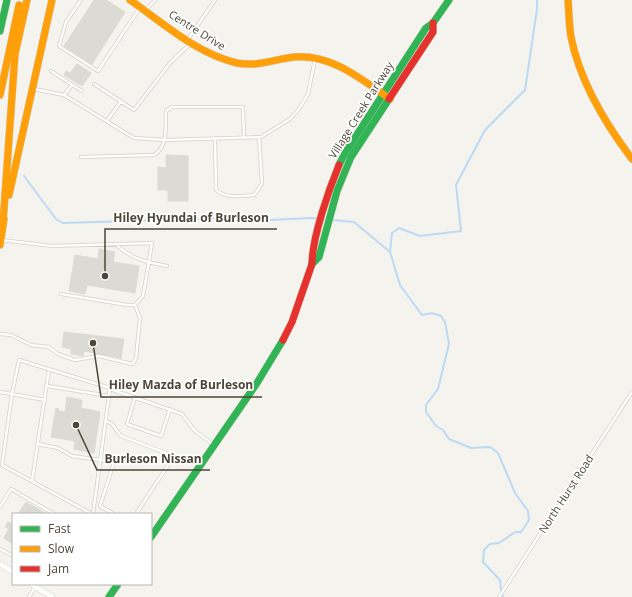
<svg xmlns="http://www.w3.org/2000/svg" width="632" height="597" viewBox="0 0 632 597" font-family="'Open Sans',sans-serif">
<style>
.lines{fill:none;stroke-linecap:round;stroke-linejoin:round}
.stream{stroke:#bcdaf4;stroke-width:2}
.building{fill:#dcdad4;stroke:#dddad3}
.lane-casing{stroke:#d2d0cb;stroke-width:4}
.street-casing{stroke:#d2d0cb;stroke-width:6}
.fast-casing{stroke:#d4d1c4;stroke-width:8}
.slow-casing{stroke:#d4d1c4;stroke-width:8}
.jam-casing{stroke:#d4d1c4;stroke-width:8}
.lane{stroke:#fdfdfc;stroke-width:2.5}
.street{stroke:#fdfdfc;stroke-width:5}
.fast{stroke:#30b455;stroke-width:7}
.slow{stroke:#ff9f0a;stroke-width:7}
.jam{stroke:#e5322d;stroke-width:7}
.labels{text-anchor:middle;stroke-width:3.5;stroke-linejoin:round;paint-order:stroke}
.street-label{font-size:11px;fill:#4c4638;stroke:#fff}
.leader{fill:none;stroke:#4c4638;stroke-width:1.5}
.callout-dot{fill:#4c4638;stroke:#fff;stroke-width:1.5}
.callout-label{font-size:12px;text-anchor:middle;font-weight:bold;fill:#4c4638;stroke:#fff;stroke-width:3.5;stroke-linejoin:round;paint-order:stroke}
</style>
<rect width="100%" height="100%" fill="#f4f3ee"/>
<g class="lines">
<path class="stream" d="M24 176 56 219 63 223 265 217 270 220 311 218 354 222 390 252 400 285 422 315 432 313 441 316 445 322 449 344 438 389 426 405V412L436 426 443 430 449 439 471 448 490 447 498 453 515 493 528 511 529 520 521 532H515L499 543 490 544 484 550 483 562 500 580 501 590
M390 252 392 233 399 228 420 236 461 231 456 185 485 130 525 90 537 9V0
M502 595 503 597"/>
</g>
<path class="building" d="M94 0H106L125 12 92 64 64 46Z
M77 64 91 73 82 86 64 75 66 71 70 73Z
M166 155 188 156V201H168V190H158V167L166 168Z
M99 249 115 252 113 262 139 266 135 293 87 285 85 294 69 291 75 255 98 259Z
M64 332 124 339 121 358 84 351 83 356 71 354V349L62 347Z
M67 397 82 400 81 408 100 412 94 453 74 449 75 441 51 437 56 408 59 409V411L65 412Z
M26 502 45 513 44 514H18Z
M8 522 12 524 13 523V544L4 538 9 529 5 527Z"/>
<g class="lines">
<defs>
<path id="lane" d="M81 0 66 22 59 46 98 71 139 9
M146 10 155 0
M188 39 215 0
M51 71 82 91
M94 84 134 110 170 63 191 43
M34 89 64 95 134 138 166 140 261 137 290 119 299 109 308 94 315 59
M64 95 72 85
M107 121 121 101
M215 139 216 190C227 199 241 196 254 195L262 184 259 137
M81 157 154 155C169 145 165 128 166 111L172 107H243L244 138
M1 240 52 246 152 243 143 296 135 305H127L61 294
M115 244C132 259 145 262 167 266
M0 334 11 335 31 345 49 347 58 354 75 360 99 356 132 364 136 358 140 318 135 305
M47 386 109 396
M110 389 182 414 195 431 214 445
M0 392 45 400
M135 397 127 424 161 436 170 409
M106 421 112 424 121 436 174 456 136 514
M38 444 58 448 72 456 114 462 100 506 114 514
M32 481 49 369
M0 507 11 489 54 514
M92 514 2 465 12 394 19 360 110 388 93 514
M0 549 13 556
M29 597 35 587
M499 597 632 392"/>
<path id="street" d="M0 564 13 572
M31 584 52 597"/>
<path id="fast" d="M0 31 7 0
M339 165 345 153 426 28 433 23 449 0
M312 264 319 257 337 191 351 157 389 99
M151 537 257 383 283 340
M109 597 118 584"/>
<path id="slow" d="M130 0C163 23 197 54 237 63 257 67 275 59 294 57 332 54 361 79 390 99
M568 0C569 12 569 25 571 37 580 82 604 122 632 159
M0 95 19 5
M9 195 52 0
M3 223 15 54 27 0
M0 245 4 219"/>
<path id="jam" d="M389 99 433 32V23
M283 340 292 322 312 264C312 238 329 189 339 165"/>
</defs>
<use href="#lane" class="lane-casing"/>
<use href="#street" class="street-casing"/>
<use href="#fast" class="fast-casing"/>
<use href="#slow" class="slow-casing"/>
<use href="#jam" class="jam-casing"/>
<use href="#lane" class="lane"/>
<use href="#street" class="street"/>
<use href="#fast" class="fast"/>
<use href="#slow" class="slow"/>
<use href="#jam" class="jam"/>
</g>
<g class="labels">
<g class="street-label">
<text transform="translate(197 30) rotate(32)" y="4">Centre Drive</text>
<text transform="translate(361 110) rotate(-58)" y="4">Village Creek Parkway</text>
<text transform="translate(566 494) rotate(-57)" y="4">North Hurst Road</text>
</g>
</g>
<path class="leader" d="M105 276L105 229H277M93 343L101 397H262M76 425L97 470H210"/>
<g class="callout-dot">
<circle cx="105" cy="276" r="4"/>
<circle cx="93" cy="343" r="4"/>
<circle cx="76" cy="425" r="4"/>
</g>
<g class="callout-label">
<text x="191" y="222">Hiley Hyundai of Burleson</text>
<text x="181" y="389">Hiley Mazda of Burleson</text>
<text x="153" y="463">Burleson Nissan</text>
</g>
<rect x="12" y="513" width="140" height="72" fill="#ffffff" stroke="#b7b5af"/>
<rect x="20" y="526" width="20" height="6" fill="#30b455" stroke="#b7b5af"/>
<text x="48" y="533" font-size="12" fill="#4c4638">Fast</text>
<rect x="20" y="546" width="20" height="6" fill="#ff9f0a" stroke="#b7b5af"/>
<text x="48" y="553" font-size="12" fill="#4c4638">Slow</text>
<rect x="20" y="566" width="20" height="6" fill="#e5322d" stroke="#b7b5af"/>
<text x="48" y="573" font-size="12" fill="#4c4638">Jam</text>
</svg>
